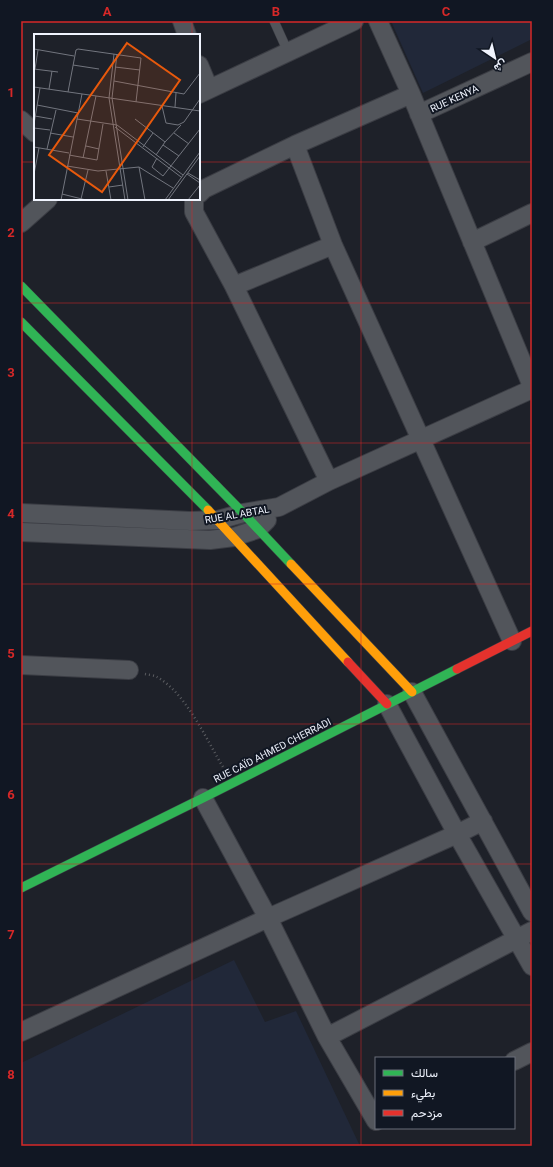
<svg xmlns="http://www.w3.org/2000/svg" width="553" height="1167" viewBox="0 0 553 1167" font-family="Roboto,Vazirmatn,sans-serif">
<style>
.built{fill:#212839}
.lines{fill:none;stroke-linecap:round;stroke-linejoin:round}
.lane-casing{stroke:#3b3d44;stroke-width:10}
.street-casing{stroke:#3b3d44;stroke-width:20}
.fast-casing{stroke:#3b3d44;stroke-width:10}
.slow-casing{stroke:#3b3d44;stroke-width:10}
.jam-casing{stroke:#3b3d44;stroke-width:10}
.path{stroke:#5a5c60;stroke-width:2.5;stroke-dasharray:1 3;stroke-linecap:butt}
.lane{stroke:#52555b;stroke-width:9}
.street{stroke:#52555b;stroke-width:18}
.fast{stroke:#30b455;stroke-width:9}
.slow{stroke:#ff9f0a;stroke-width:9}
.jam{stroke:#e5322d;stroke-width:9}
.grid{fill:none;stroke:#d62828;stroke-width:1;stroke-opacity:0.55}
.labels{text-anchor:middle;stroke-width:4;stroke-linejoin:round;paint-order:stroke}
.street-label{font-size:10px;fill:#f0f4fe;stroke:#111723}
.inset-road{fill:none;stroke:#72757e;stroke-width:1}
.view{fill:#e8590c;fill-opacity:0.15;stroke:#e8590c;stroke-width:2}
.inset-edge{fill:none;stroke:#f0f4fe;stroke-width:2}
.neatline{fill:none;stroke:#d62828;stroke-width:1.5}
.grid-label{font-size:13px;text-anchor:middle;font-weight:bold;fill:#d62828}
</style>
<rect width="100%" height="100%" fill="#1e2129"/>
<path class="built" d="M391 21H532V39L423 93Z
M234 960 265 1022 296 1011 360 1146H21V1063Z"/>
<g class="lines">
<defs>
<path id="lane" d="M274 21 288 52"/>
<path id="street" d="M182 21 187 35
M378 21 411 94 532 386
M199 65 209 89
M199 94 354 21
M419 114 532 62
M21 120 35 133
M295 145 333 245 512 641
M199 194 204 189 295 145 411 94
M194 199V212L234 286 329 481
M21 223 48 199
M472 242 532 213
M234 286 333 245
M21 513 190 521 218 520 243 513 279 507 329 481 532 389
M21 532 210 540 234 537 258 529 267 520
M21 665 129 670
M412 692 532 912
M387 704 457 834 532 966
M203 798 268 918 327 1037 376 1121
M21 1032 268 918 457 834 483 821
M327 1037 532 931
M514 1061 532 1052"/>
<path id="fast" d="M21 286 243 513 291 564
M21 322 208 510
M21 888 203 798 457 669"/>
<path id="slow" d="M208 510 348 662
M291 564 412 692"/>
<path id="jam" d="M348 662 387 704
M457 669 532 631"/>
</defs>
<use href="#lane" class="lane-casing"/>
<use href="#street" class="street-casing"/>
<use href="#fast" class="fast-casing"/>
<use href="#slow" class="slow-casing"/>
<use href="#jam" class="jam-casing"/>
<path class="path" d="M145 674C149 675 154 675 157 677 186 693 206 739 223 767"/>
<use href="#lane" class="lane"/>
<use href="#street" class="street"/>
<use href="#fast" class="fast"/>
<use href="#slow" class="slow"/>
<use href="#jam" class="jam"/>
</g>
<path class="grid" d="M192 21V35M361 21V1146M21 162H35M199 162H532M192 199V1146M21 303H532M21 443H532M21 584H532M21 724H532M21 864H532M21 1005H532"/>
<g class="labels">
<g class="street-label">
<text transform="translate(454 98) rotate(-25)" y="4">RUE KENYA</text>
<text transform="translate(237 514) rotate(-10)" y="4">RUE AL ABTAL</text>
<text transform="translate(272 750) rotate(-27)" y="4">RUE CAÏD AHMED CHERRADI</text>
</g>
</g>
<g transform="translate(34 34)">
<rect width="166" height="166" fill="#1e2129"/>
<path class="inset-road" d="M0 15 40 22M80 20 75 64 91 166M83 20 78 64 94 166M39 31 65 35M81 33 106 36M0 35 24 38M1 35 4 16M80 47 150 60 166 39M0 53 166 77M15 55 18 37M34 58 42 16 44 15 107 24 102 68M3 71 44 79M128 72 132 89 144 91 150 88 166 65M141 73 142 59M1 82 18 85M43 85 83 91 149 141M101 85 131 108 122 121M0 90 6 54M81 93 147 143M0 94 16 96M16 99 39 103M140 99 155 110M131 108 147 91M129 111 145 122M52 112 65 115M0 113 35 119M109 113 119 99M13 115 22 76M35 121 63 126 69 90M49 124 62 62M123 124 118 133 129 142 166 95M33 132 64 137 105 133 139 154M105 133 111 166M72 137 77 166M154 139 166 146M0 140 5 114M153 140 166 149M75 153 89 151M28 160 52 166M47 165 54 136M27 166 48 60M131 166 166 118M134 166 166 122M154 166 166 151"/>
<path class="view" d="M93 9 146 46 68 158 15 121Z"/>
<rect width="166" height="166" class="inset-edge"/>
</g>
<rect width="553" height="1167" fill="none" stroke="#111723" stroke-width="44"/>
<rect x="375" y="1057" width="140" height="72" fill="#111723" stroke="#6a6f7b"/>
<rect x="383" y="1070" width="20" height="6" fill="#30b455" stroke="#6a6f7b"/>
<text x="411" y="1077" font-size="12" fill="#f0f4fe">سالك</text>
<rect x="383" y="1090" width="20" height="6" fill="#ff9f0a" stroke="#6a6f7b"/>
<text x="411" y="1097" font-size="12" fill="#f0f4fe">بطيء</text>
<rect x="383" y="1110" width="20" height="6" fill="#e5322d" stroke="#6a6f7b"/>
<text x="411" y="1117" font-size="12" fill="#f0f4fe">مزدحم</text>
<g transform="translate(495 58) rotate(145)" stroke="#111723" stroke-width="3" paint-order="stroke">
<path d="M0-3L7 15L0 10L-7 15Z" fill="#f0f4fe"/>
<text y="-6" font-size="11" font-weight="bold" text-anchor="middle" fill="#f0f4fe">ش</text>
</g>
<rect x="22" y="22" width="509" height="1123" class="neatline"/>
<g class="grid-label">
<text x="107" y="16">A</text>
<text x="276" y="16">B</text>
<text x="446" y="16">C</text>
<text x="11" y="97">1</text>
<text x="11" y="237">2</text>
<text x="11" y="377">3</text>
<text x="11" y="518">4</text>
<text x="11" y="658">5</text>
<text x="11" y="799">6</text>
<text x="11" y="939">7</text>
<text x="11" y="1079">8</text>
</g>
</svg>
